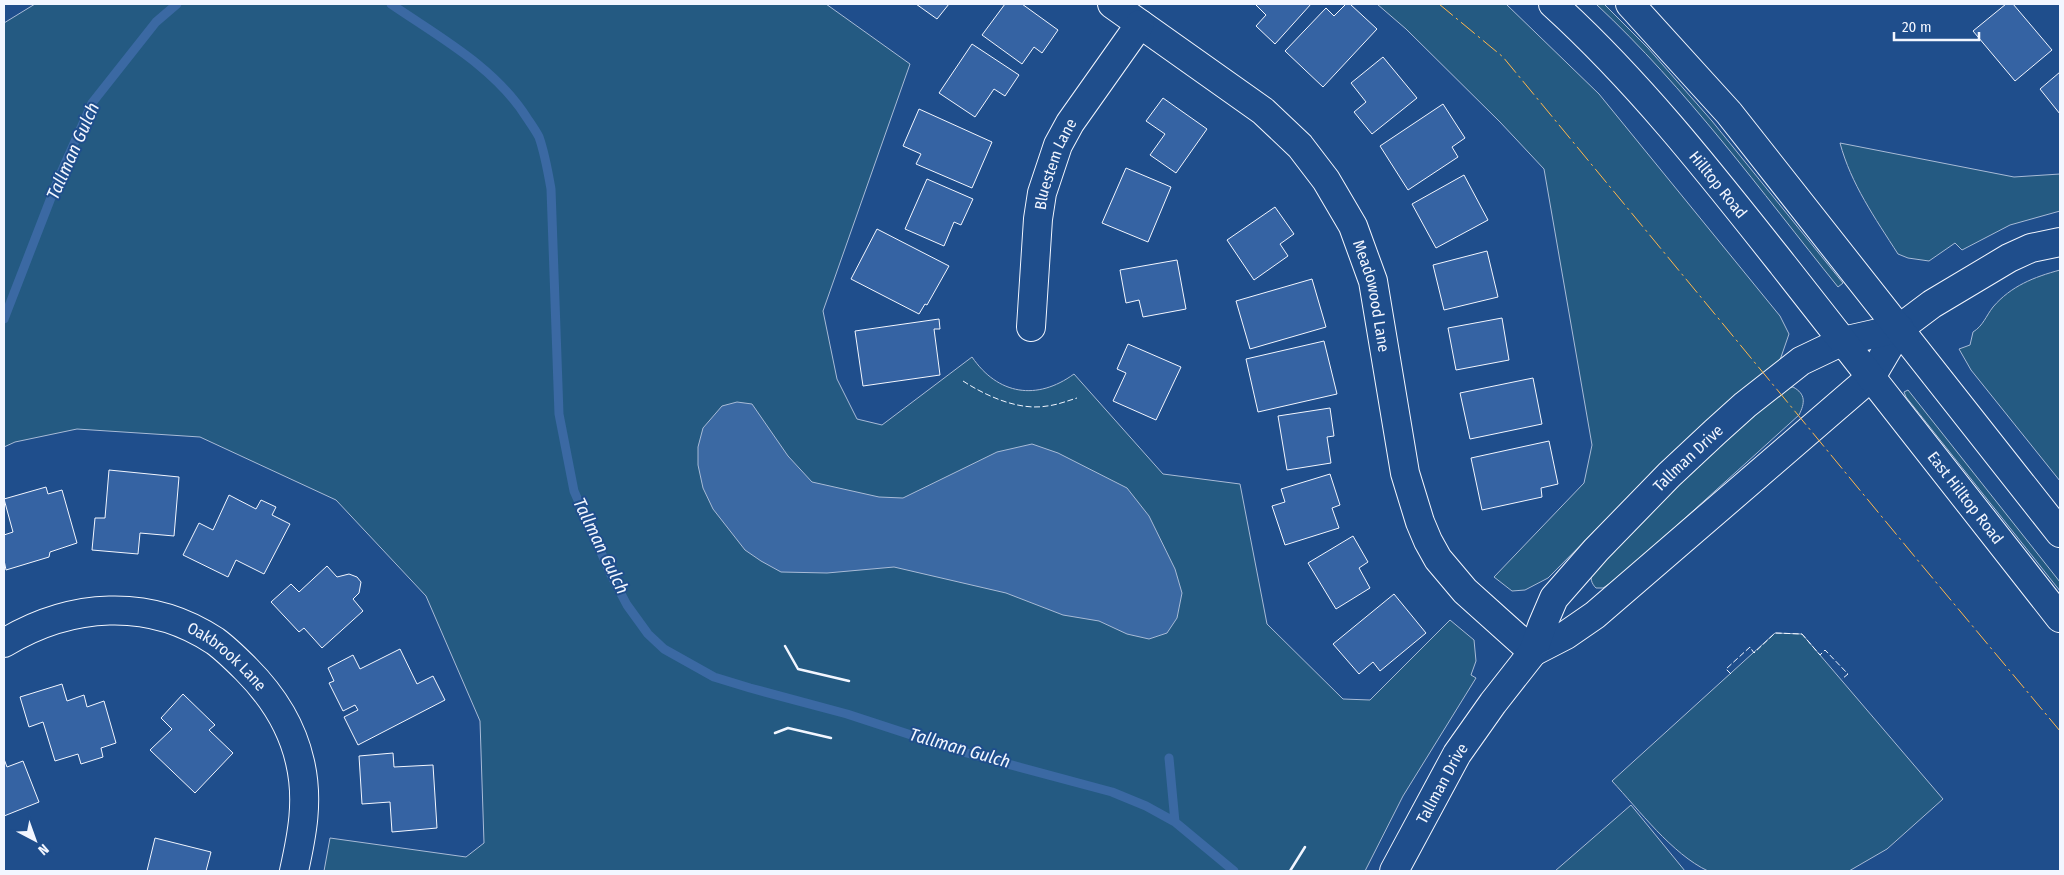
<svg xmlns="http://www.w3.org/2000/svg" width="2064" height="875" viewBox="0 0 2064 875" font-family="'Fira Sans Condensed',sans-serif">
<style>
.green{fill:#245a82;stroke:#a8bbd7}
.water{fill:#3b69a3;stroke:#a8bbd7}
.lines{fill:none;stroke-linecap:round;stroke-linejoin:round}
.stream{stroke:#3b69a3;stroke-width:9}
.building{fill:#3563a3;stroke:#f2f6ff}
.minor-casing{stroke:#f2f6ff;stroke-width:30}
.major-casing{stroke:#f2f6ff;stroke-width:30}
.minor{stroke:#1f4e8c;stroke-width:28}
.major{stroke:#1f4e8c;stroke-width:28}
.fence{stroke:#f2f6ff;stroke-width:1;stroke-dasharray:6 2.5;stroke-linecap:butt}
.wall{stroke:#f2f6ff;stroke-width:2.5}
.power{stroke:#ffb74d;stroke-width:1;stroke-dasharray:18 4 2.5 4;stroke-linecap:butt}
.labels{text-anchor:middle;stroke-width:4;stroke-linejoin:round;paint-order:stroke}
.street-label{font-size:16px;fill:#f2f6ff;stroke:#1f4e8c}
.water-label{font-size:18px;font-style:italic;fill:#f2f6ff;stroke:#1f4e8c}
</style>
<rect width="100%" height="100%" fill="#1f4e8c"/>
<path class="green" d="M35 4H826L910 64 823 311 837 379 857 419 882 425 972 357C998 395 1037 401 1074 374L1163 474 1240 484 1267 624 1343 699 1370 700 1450 620 1474 640 1476 661 1471 675 1476 678 1403 796 1365 871H324L330 838 466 857 484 843 480 721 426 596 336 500 200 437 77 429 15 442 4 447V23Z
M1377 4H1506L1599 94 1780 316 1789 334 1780 360 1665 460 1548 578 1525 590 1512 591 1494 577 1584 483 1592 445 1544 169 1500 122 1406 29Z
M1596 4H1604L1648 48 1712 121 1843 283 1838 287C1760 190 1687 89 1596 4Z
M1840 143 2014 177 2060 174V211L2010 225 1962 250 1955 243 1929 261 1908 258 1898 254C1875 218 1851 184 1840 143Z
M2060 270V481L1971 370 1959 349 1970 345 1973 332C1983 326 1986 316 1993 307 2011 286 2034 277 2060 270Z
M1793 387C1806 394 1805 403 1799 415L1621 576 1603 588H1596C1591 583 1590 578 1592 571L1687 470 1786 388Z
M1908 390 2060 582V591L1906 397 1904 392Z
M1775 633 1802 634 1943 799 1887 849 1849 871H1708C1672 854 1639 810 1612 781Z
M1631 805 1685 871H1555Z"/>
<path class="water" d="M737 402 752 404 788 456 812 482 879 497 903 498 997 452 1032 444 1058 453 1127 488 1149 516 1175 569 1182 593 1177 618 1167 633 1149 639 1127 634 1099 621 1063 615 1006 593 894 567 827 573 781 572 761 561 745 550 713 509 703 488 698 465V447L703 428 722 406Z"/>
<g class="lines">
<path class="stream" d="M391 4C439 37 495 67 527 118 531 124 536 131 539 137 545 154 548 172 551 189L559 414 574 491 611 575 627 605 648 634 664 649 714 677 750 688 847 714 963 752 1112 792 1146 806 1175 822 1234 871
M4 319 59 177 92 103 156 22 177 4
M1169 758 1175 822"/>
</g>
<path class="building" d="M916 4H949L937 19Z
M1005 4H1022L1058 30 1042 53 1034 47 1022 64 982 35Z
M1255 4H1311L1275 44 1256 26 1266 15Z
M1346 4H1350L1377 29 1323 87 1285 51 1326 8 1334 16Z
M2006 4H2013L2052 50 2015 81 1973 31Z
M972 44 1019 75 1005 96 994 89 975 117 939 93Z
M1383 57 1417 98 1372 134 1354 112 1366 102 1351 83Z
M2060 72V114L2040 89Z
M1163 98 1207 129 1176 173 1150 155 1165 134 1146 121Z
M1443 104 1465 138 1452 147 1458 157 1408 190 1380 146Z
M919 109 992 142 972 188 916 164 921 154 903 146Z
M1126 168 1171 187 1148 242 1102 223Z
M1464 175 1488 220 1436 248 1412 204Z
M927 179 973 199 961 225 954 222 944 246 905 229Z
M1275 207 1294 234 1280 244 1288 256 1254 280 1227 240Z
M877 229 949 266 927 305 925 304 919 314 851 279Z
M1487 251 1498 297 1444 310 1433 265Z
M1177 260 1186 309 1143 317 1139 300 1126 303 1120 270Z
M1312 279 1326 327 1250 349 1236 301Z
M1502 318 1509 360 1456 370 1448 328Z
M939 319 940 329H934L940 375 863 386 855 331Z
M1324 341 1337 394 1258 412 1246 359Z
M1128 344 1181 367 1156 420 1113 401 1126 373 1117 369Z
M1533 378 1542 424 1470 439 1460 393Z
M1330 408 1334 436 1327 437 1331 463 1287 470 1278 416Z
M1549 441 1558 484 1541 488 1542 497 1482 510 1471 458Z
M109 470 179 477 174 536 140 533 138 554 92 550 95 518H105Z
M1330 474 1340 505 1332 508 1339 528 1285 545 1272 506 1285 502 1281 489Z
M46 487 48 494 62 490 77 543 50 552 49 557 6 570 4 560V535L13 532 4 499Z
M229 495 256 509 261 500 276 507 272 515 290 524 264 574 236 560 228 577 183 555 199 523 213 530Z
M1353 536 1368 562 1359 568 1370 588 1336 609 1308 563Z
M327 566 337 577 349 574 357 577 361 582 359 593 353 599 363 611 322 648 304 628 299 632 271 602 291 584 299 592Z
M1394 594 1426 633 1380 671 1373 662 1359 674 1333 644Z
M400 649 417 684 433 676 445 700 358 745 344 717 358 710 355 705 343 711 329 683 334 681 328 668 353 655 360 669Z
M62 684 67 701 84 695 87 707 104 701 116 743 101 748 103 757 81 764 78 754 55 761 43 722 29 727 20 697Z
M183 694 215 725 209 730 233 753 195 793 150 750 172 729 161 718Z
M393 753 394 767 433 765 437 828 392 832 390 802 362 804 359 756Z
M4 759 7 767 23 761 39 802 4 816Z
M155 838 211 852 206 871H147Z"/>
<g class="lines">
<defs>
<g id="minor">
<path id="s1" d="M1112 4 1263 111 1300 146 1326 180 1353 226 1373 281 1405 473 1420 522 1428 541 1438 559 1465 591 1533 652"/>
<path id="s2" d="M1031 327 1038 219 1042 193 1058 145 1070 123 1140 24"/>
<path id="s3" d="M4 643C70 603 149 597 215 641 226 649 236 659 246 669 272 695 292 726 300 762 309 800 302 835 294 871"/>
<path d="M1533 652 1566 635 1595 615 1871 377 1900 328 1932 304 2009 258 2031 248 2060 242"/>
<path id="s4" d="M1394 871 1457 754 1493 703 1533 652 1542 626 1554 598 1596 550 1669 475 1715 432 1745 405 1801 361 1843 341 1900 328"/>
</g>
<g id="major">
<path id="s5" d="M1553 4C1639 82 1711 174 1783 265 1876 382 1968 500 2060 618"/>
<path d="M1630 4 1729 113 2060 533"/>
</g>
</defs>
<use href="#minor" class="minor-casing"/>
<use href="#major" class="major-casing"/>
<use href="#minor" class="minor"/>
<use href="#major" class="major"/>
<path class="fence" d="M963 381C986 396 1019 411 1047 406 1057 405 1067 401 1077 398
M785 646 798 669 849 681
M1731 674 1726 669 1750 647 1754 653 1775 633 1802 634 1820 655 1825 650 1848 674 1842 679
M775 733 788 728 831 738"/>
<path class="wall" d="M785 646 798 669 849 681
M775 733 788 728 831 738
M1290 871 1305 847"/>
<path class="power" d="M1439 4 1503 57 1915 557 2060 731"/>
</g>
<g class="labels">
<g class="street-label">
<text dy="6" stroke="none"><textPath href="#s2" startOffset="166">Bluestem Lane</textPath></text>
<text dy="6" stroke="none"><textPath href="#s5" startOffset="245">Hilltop Road</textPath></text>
<text dy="6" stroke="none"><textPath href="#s1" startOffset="405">Meadowood Lane</textPath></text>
<text dy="6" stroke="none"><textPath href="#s4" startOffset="512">Tallman Drive</textPath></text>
<text dy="6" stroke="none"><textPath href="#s5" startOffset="644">East Hilltop Road</textPath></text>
<text dy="6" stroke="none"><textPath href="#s3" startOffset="242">Oakbrook Lane</textPath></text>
<text dy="6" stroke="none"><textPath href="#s4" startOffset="100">Tallman Drive</textPath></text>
</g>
<g class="water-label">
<text transform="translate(73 151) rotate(-66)" y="6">Tallman Gulch</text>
<text transform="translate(601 546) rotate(64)" y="6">Tallman Gulch</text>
<text transform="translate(960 748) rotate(16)" y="6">Tallman Gulch</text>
</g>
</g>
<rect width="2064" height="875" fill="none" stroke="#f2f6ff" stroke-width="10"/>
<g transform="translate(35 840) rotate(139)" stroke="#1f4e8c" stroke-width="4" paint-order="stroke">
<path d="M0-4L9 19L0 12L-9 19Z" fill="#f2f6ff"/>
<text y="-8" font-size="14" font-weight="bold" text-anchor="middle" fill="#f2f6ff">N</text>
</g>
<path d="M1894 32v8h85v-8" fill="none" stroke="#f2f6ff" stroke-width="2.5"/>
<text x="1902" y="32" font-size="15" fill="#f2f6ff" stroke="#1f4e8c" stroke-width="4" paint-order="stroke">20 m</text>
</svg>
